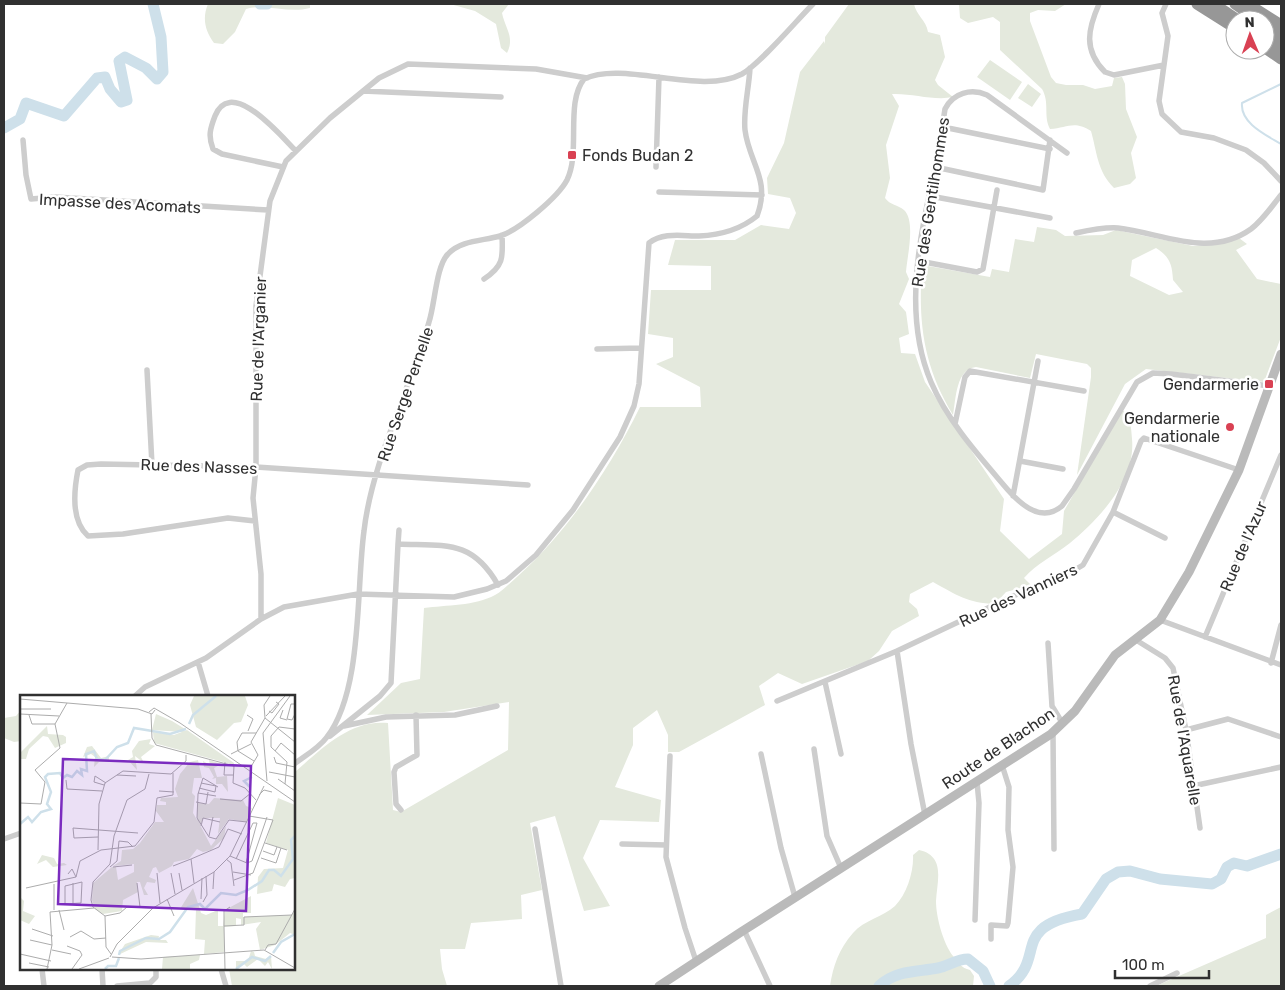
<svg xmlns="http://www.w3.org/2000/svg" width="1285" height="990" viewBox="0 0 1285 990" font-family="Rubik,sans-serif">
<style>
.green{fill:#e4e9dd;fill-rule:evenodd}
.lines{fill:none;stroke-linecap:round;stroke-linejoin:round}
.stream{stroke:#cee0ea;stroke-width:2}
.river{stroke:#cee0ea;stroke-width:11}
.street{stroke:#cdcdcd;stroke-width:5.5}
.secondary{stroke:#bababa;stroke-width:9}
.highway{stroke:#979797;stroke-width:11}
.poi-dot{fill:#d94153;stroke:#fff;stroke-width:2}
.labels{text-anchor:middle;stroke-width:5;stroke-linejoin:round;paint-order:stroke}
.poi-label{font-size:16px;fill:#303030;stroke:#fff;text-anchor:end}
.street-label{font-size:16px;fill:#303030;stroke:#fff}
.inset-river{fill:none;stroke:#cee0ea;stroke-width:2.5}
.inset-road{fill:none;stroke:#acacac;stroke-width:1}
.view{fill:#7b2cbf;fill-opacity:0.15;stroke:#7b2cbf;stroke-width:2.5}
.inset-edge{fill:none;stroke:#303030;stroke-width:2.5}
</style>
<rect width="100%" height="100%" fill="#fff"/>
<path class="green" d="M208 4H310V8C288 14 266 3 246 9L235 32 223 44 214 43C205 31 202 18 208 4Z
M450 4H509L502 13C505 28 515 37 507 53L501 48 496 24 475 11Z
M849 4H914C916 15 926 20 928 32L940 35 945 57 935 80 938 85 953 97C934 101 912 93 892 94L899 106 886 145 890 178 885 198C890 205 898 205 904 210 916 221 907 257 906 272L909 279 899 304 906 312 909 334 899 338 901 353 915 354 925 382 1004 499 1000 531 1029 559 1062 534 1064 511 1121 411H1124C1131 418 1131 428 1132 439 1136 480 1099 519 1070 543 1054 556 1037 563 1024 578L1031 585 1006 592 995 604C967 603 957 595 933 582L910 594 909 602 917 609 919 616 892 631 879 651 868 661 802 684 778 673 759 686 765 705 679 752H668V735L657 710 633 728V745L615 787 661 800 659 822 600 820 583 858 610 906 584 911 555 816 530 823 542 890 521 895 522 919 471 923 465 949H440L442 969 447 986H232L229 969H294V773C320 750 350 719 388 723L393 810 401 812 508 750 509 702 444 712 367 715 401 683 420 679 424 608C446 605 475 606 495 595 503 591 511 582 518 576 569 530 610 468 640 407H701L700 387 656 364 673 357V338L648 334 651 290H711V266L668 265 675 240H735L761 225 789 229 796 213 790 198 768 194 767 178 784 143 800 72 824 41 825 44V37Z
M959 4H1066L1055 11 1038 10 1030 13V21L1051 77 1056 83 1066 85H1083L1095 89 1112 86 1114 78 1122 77 1125 84 1126 109 1137 137 1131 153 1136 178 1130 184 1114 188C1097 171 1097 152 1091 131 1074 120 1067 128 1050 129 1043 116 1050 103 1042 89L1000 50V22L993 17 968 23 960 18Z
M990 60 1022 82 1010 100 977 77Z
M1028 84 1041 94 1032 107 1018 98Z
M1037 227 1056 230 1065 236 1103 235 1116 230 1193 246 1217 244 1239 238 1247 244 1236 250 1257 279 1281 284V337L1264 382 1146 369 1125 384 1077 475 1091 377V368L1087 364 1036 354 1030 378 976 367C956 369 956 398 953 415 923 365 918 323 922 265L990 277 992 269 1009 272 1015 239 1034 242ZM1156 248C1170 257 1172 264 1173 280L1183 292 1169 295 1130 276 1132 260Z
M21 710V741L14 742 4 738V718L16 716Z
M919 850C946 856 937 881 936 901 936 917 943 943 953 956 959 963 961 968 970 970L974 976 973 986H830C833 966 839 949 853 933 864 920 883 917 895 906 907 894 914 871 913 855Z
M1281 907V986H1156L1266 938V915Z"/>
<g class="lines">
<path class="stream" d="M1281 84 1242 103C1240 123 1266 135 1281 144"/>
<path class="river" d="M260 4H267
M4 128 20 119 26 103 64 116 97 78 105 77 110 89 121 102 127 100 119 61 125 57 146 68 157 79 163 72 161 37 153 4
M879 986C896 970 917 972 938 968 948 966 957 959 968 959L983 971 990 986
M1009 986C1048 958 1008 927 1082 914L1106 879 1118 872 1130 871 1160 879 1212 884 1221 879 1227 867 1234 863 1247 866 1281 854"/>
<path class="street" d="M1099 4C1088 29 1083 50 1105 72L1114 75 1164 65
M1166 4 1162 13 1168 36 1159 101 1162 114 1181 132 1214 138 1246 150 1264 163 1281 181
M363 91 501 97
M943 127 1050 149
M23 140 26 175 31 199 55 197 268 210
M1067 153 987 95C971 88 953 93 945 109 942 128 940 147 936 165 920 234 902 314 931 382 948 422 980 457 1008 490 1022 506 1042 523 1062 506L1074 489 1137 382 1153 373 1171 374 1270 386
M283 167 222 154 213 149C208 136 210 129 215 116 231 76 280 135 295 150
M656 167 659 77
M935 167 1043 190 1050 140
M659 192 762 195
M930 196 1050 218
M1076 233C1090 230 1104 227 1118 228 1162 233 1209 259 1251 229 1263 220 1272 206 1281 195
M919 261 977 272 983 269 997 190
M484 279C504 266 503 257 502 235
M597 349 641 348
M147 370 152 465
M955 424 965 377 970 371 1084 391
M1020 461 1063 469
M1013 496 1038 361
M1113 512 1165 538
M255 521 228 518 123 534 88 536C71 521 74 490 78 470L87 465 101 464 256 467 528 485
M398 544 399 530
M261 619V574L253 498 256 467V306L270 201 286 161 330 118 379 78 408 64 536 69 587 78
M1160 620 1281 665
M1205 637 1281 455
M1136 640 1165 658 1173 668 1186 730 1200 828
M1048 643 1052 706 1063 724
M198 662 208 696
M1271 663 1281 625
M825 682 841 754
M135 696 145 687 206 658 261 619 284 607 358 594 454 597 487 589 506 581 536 555 573 510 620 437 634 406 639 384 649 243C663 232 682 236 699 236 721 235 740 230 757 216 771 179 749 163 745 130 743 111 749 88 750 68
M777 701 897 651
M344 726 386 717 455 715 497 706
M1186 730 1228 719 1281 737
M1053 732 1054 849
M330 736 380 696 391 683 398 544C445 546 472 539 498 585
M814 749 827 836 841 868
M761 754 781 848 795 897
M670 756 666 857 685 928 696 961
M294 764C305 756 319 748 327 737 363 690 356 589 364 531 372 461 410 390 429 322 435 304 436 266 448 254 461 240 483 241 500 236 519 230 558 197 567 180 581 152 565 103 584 79 624 60 700 96 742 74 761 63 796 21 813 4
M1193 786 1281 767
M401 810 396 804 394 772 396 767 417 755 416 715
M925 815 911 744 897 651 1026 590 1063 577 1083 565 1113 512 1141 441 1144 438 1239 470
M535 829 561 986
M4 839 21 833
M622 844 666 845
M975 920 979 803 977 782
M744 930 770 986
M991 939V925L1007 926 1008 923 1013 867 1008 830 1009 787 1002 765
M42 969 44 986
M102 969 103 986
M221 969 226 986
M117 986 150 983 156 977V969
M1150 986 1177 973"/>
<path class="secondary" d="M659 986 741 932 1051 734 1075 711 1115 655 1160 620 1189 572 1239 470 1281 354"/>
<path class="highway" d="M1197 4 1235 28
M1214 4 1238 20
M1235 4 1258 20
M1248 4 1281 25
M1265 25 1281 36
M1265 38 1281 49
M1265 48 1281 59"/>
</g>
<g class="poi-dot">
<rect x="567" y="150" width="10" height="10" rx="2.5"/>
<rect x="1264" y="379" width="10" height="10" rx="2.5"/>
<circle cx="1230" cy="427" r="5"/>
</g>
<g class="labels">
<g class="poi-label">
<text x="582" y="161" text-anchor="start">Fonds Budan 2</text>
<text x="1259" y="390">Gendarmerie</text>
<text x="1220" y="424">Gendarmerie<tspan x="1220" dy="18">nationale</tspan></text>
</g>
<g class="street-label">
<text transform="translate(930 202) rotate(-81)" y="6">Rue des Gentilhommes</text>
<text transform="translate(120 203) rotate(3)" y="6">Impasse des Acomats</text>
<text transform="translate(258 339) rotate(-88)" y="6">Rue de l'Arganier</text>
<text transform="translate(405 394) rotate(-71)" y="6">Rue Serge Pernelle</text>
<text transform="translate(199 466) rotate(2)" y="6">Rue des Nasses</text>
<text transform="translate(1243 546) rotate(-67)" y="6">Rue de l'Azur</text>
<text transform="translate(1018 595) rotate(-25)" y="6">Rue des Vanniers</text>
<text transform="translate(1185 740) rotate(80)" y="6">Rue de l'Aquarelle</text>
<text transform="translate(998 748) rotate(-34)" y="6">Route de Blachon</text>
</g>
</g>
<g transform="translate(20 695)">
<rect width="275" height="275" fill="#fff"/>
<path d="M174 1H225L228 10 221 27 214 28 197 45 176 32 170 10ZM136 19 152 26 165 34 163 37 132 35ZM27 31 28 39 43 40 46 42V48L35 53 28 42 23 41 9 54 6 64H0V58ZM167 35 214 68V70L134 48 133 37 154 40ZM131 44 129 49 135 51 121 62 124 68 115 61 117 75 108 65 113 62 112 56 119 46ZM72 51 81 63 89 61V67H79L74 72 75 62 71 59 63 62 67 52ZM178 65 182 83H174L172 98 175 101 173 118 177 125V108L189 109 194 103 223 105 226 111 232 113 226 127 209 124 198 139 200 123H184L180 130 191 151 206 131 204 143 191 155 183 157 177 154 169 164 154 167 152 171 139 178 136 172 133 173 129 182 136 185 135 188 127 187 124 193 128 200H124L120 187H117L118 197 103 205 102 216 83 219 75 214 72 205 73 188 92 172H96L98 185 114 177V169L93 171 101 166 102 155 113 154 120 148 135 127H144L136 116 137 110H146V107L140 106 141 103 158 102 155 94 160 79 170 67ZM189 65 202 69 194 73 197 82 207 81 208 97 202 89H196V83L192 84 194 82 189 73 184 72 183 66 190 70ZM258 103 275 110V183L270 184 265 192 254 189 252 196 237 199 238 182 244 174 263 173 268 155 246 148ZM22 160 34 163 37 169 44 168 47 170 33 172 26 165 17 169ZM173 193 181 218 186 220 198 215V231H203L205 215 231 201V218H223V222L271 220 275 217V240L270 238 255 250 240 255 236 234 241 227 221 230V224L216 223V231L204 232V257L184 259 185 245 175 244 176 214H160ZM0 202 4 206 3 216 15 221 9 229 0 225ZM131 240 139 241 138 245H146L148 248 126 247 98 260 105 249ZM231 256 234 257 235 261 246 264 251 261 252 274 248 267 245 271 238 264 227 272 224 269 216 274V266H228ZM180 260 179 265 170 269V274H142L143 262Z" fill="#e4e9dd"/>
<path class="inset-river" d="M169 29 173 20 196 1M230 92 224 86 232 82M0 129 8 122 12 127 21 117 31 114 27 109 31 97 25 82 28 79 40 78 43 83 47 80 52 82 57 76 62 80 61 74 67 76 66 59 74 56 77 64 85 65 97 52 108 48 114 33 150 39 166 34M253 258 261 247 275 239M99 260 100 256 126 243 139 244 150 237 168 212 180 209 185 214 201 198 216 200 228 195 242 186 249 175H254L261 181 273 164 271 145 275 141M85 274 88 271H96L99 263M216 274 232 262 245 266 251 261"/>
<path class="inset-road" d="M250 1 244 10 245 23 275 47M0 4 118 14 132 19 135 15M275 9H271L267 24 272 25 275 19M0 14H31M263 15 260 23 267 25M249 16 252 18 259 9 256 7M129 17 134 13 160 28 275 107M0 19 39 21M131 19 132 43 136 50 214 71M9 20 12 29H35M227 20 233 24 228 36M246 21 265 1M255 56 261 48 275 60M211 59 231 49M254 62 256 68 275 72M234 66 218 56 217 47 222 38H236M205 67 204 80H213M232 70 238 60 231 47 245 23M214 71 213 88 225 93 236 105M249 77 275 82M129 79 125 94 107 105 94 141 90 169 73 187 71 205 73 212 85 221 100 218 107 212 133 213M97 80 116 81M258 84 275 96M46 85 47 94 82 96M247 86 243 38 270 1M181 88 196 91M265 89 267 67 251 52V41L259 32 275 34M84 90 74 87 75 81 86 88M198 92 183 83 178 99 177 123 189 142 196 144 209 125 227 127M179 93 195 97 196 91M139 96 154 97M178 98 196 101M239 100 244 95 252 97M200 104 221 106 231 98M176 107 186 109 188 97M0 108 21 109 25 87 15 75 40 53 35 29 47 8M181 131 183 123 200 127M189 141 193 122M78 142 54 143 53 133 118 138M245 148 267 155M78 155 79 109 85 88 103 76 151 79 166 66V60M243 156 254 160 257 152M210 161 227 168 232 166 247 122M241 163 256 168 261 153M206 164 211 168 214 191M216 164 233 128H237L226 168M153 171 171 164M90 172 97 166 99 146 108 147 113 152M93 172 112 170M213 177 231 180M137 178 140 208M151 178 155 199M159 178 162 195M48 179 52 174 56 182M214 185 233 178 253 125 229 121M62 187 61 208 45 209V191ZM53 188V210M117 188 120 212M174 188 171 164 199 152 208 134 222 139M6 193 56 182 60 166 81 155 115 151 134 127 137 103 153 100V78M193 194 194 177M147 204 154 221M181 204 182 183M183 207 187 200 186 181M34 215V189M39 215 44 235M85 221 86 252 91 259M204 231V216L210 212M12 234 33 241M50 242 61 236 74 244 86 243M10 245 32 250M47 251 60 256 62 260 52 274M32 255 51 259M245 255 248 250 256 249 275 214M0 259 31 266M90 262 97 249 133 213 194 177 210 161 244 91M92 262 121 264 244 255 275 273M9 268 29 272M27 274 32 250 30 217 74 213M59 274 89 263M205 274 204 231 224 230V222L272 220"/>
<path class="view" d="M43 64 231 71 226 216 38 209Z"/>
<rect width="275" height="275" class="inset-edge"/>
</g>
<rect width="1285" height="990" fill="none" stroke="#303030" stroke-width="10"/>
<g transform="translate(1250 35) rotate(358)"><circle r="24" fill="#ffffff" stroke="#acacac"/>
<path d="M0-4L9 19L0 12L-9 19Z" fill="#d94153"/>
<text y="-8" font-size="14" font-weight="bold" text-anchor="middle" fill="#303030">N</text>
</g>
<path d="M1115 970v8h94v-8" fill="none" stroke="#303030" stroke-width="2.5"/>
<text x="1122" y="970" font-size="15" fill="#303030" stroke="#ffffff" stroke-width="4" paint-order="stroke">100 m</text>
</svg>
